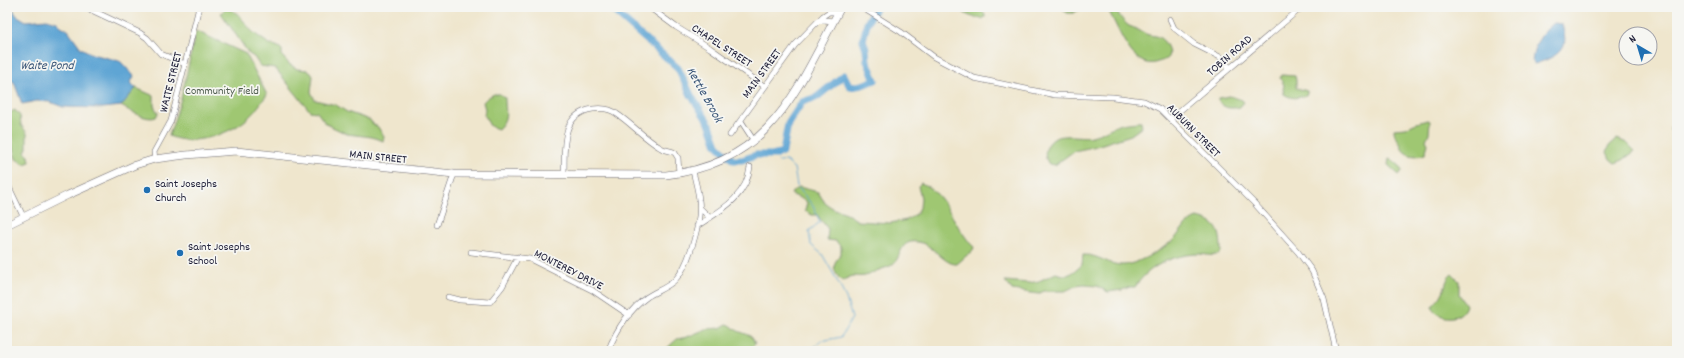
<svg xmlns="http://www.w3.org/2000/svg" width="1684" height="358" viewBox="0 0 1684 358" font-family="Dekko,sans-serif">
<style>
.green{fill:#9fc772;stroke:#607456}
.water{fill:#5ea5d4;stroke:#406488}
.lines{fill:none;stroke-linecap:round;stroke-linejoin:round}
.stream{stroke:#5ea5d4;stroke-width:1}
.river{stroke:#5ea5d4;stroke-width:7}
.minor-casing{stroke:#6a676e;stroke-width:6}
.highway-casing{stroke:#6a676e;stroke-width:8}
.minor{stroke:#fff;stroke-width:5}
.highway{stroke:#fff;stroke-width:7}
.poi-dot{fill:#1f6fb2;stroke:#f6f6f2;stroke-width:1.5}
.labels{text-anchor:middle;stroke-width:3.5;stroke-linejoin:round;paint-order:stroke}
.street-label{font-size:12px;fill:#22223b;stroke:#f6f6f2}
.park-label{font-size:12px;fill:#4e5c4e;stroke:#f6f6f2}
.poi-label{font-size:12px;fill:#22223b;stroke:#f6f6f2;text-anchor:start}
.water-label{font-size:13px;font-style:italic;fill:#3a5678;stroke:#f6f6f2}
</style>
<rect width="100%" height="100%" fill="#f6f6f2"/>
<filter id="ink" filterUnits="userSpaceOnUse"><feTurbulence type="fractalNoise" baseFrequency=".025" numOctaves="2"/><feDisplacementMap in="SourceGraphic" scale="8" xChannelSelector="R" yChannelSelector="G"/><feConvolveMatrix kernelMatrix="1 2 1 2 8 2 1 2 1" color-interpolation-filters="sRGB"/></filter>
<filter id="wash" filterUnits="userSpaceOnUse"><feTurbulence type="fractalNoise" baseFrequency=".012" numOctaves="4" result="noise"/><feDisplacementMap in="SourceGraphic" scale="16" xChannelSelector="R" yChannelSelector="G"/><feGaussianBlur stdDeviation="0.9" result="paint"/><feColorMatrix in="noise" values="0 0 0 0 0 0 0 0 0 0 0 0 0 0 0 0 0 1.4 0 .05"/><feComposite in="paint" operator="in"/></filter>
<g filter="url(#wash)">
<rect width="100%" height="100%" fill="#efe6cd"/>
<path class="green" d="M959 7H979L985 15V17L982 19C972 17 965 16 959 7Z
M1061 7H1085L1073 13H1067Z
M1106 7H1114C1119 14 1122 21 1129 26 1135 28 1140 31 1146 34 1150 36 1154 35 1158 37 1164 39 1171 50 1168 57 1166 60 1161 61 1158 62 1131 73 1117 22 1106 7Z
M225 9C238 8 245 25 253 32 258 36 263 40 268 43 273 46 278 45 282 50V56L289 64 297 69 307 70 311 73 313 76 311 92 315 100 336 105 347 112 370 120 373 124 378 127 384 137 383 141 372 137 347 134 326 124 317 112 310 111 275 68 260 66 254 57 249 54 221 13Z
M196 31 246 54 267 95C261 102 256 111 249 117 232 134 192 147 169 136L181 99Z
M1282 75 1295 76 1296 80V88L1307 91V94C1300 99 1291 99 1284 94L1283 89 1284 85 1280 78Z
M136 88 154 96V106L158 113 156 117C147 121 130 111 121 106Z
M494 94H500L505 98C505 112 509 118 498 129L490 126 484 115 485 109 483 102 487 98Z
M1230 96 1242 100 1244 102 1240 107C1230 109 1225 109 1218 101V98Z
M15 110 20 116 21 125 27 133V148L25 152 28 155 30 160V162L24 164 16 159 12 145 13 138 7 128V114Z
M1677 115V138L1675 139 1670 129Z
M1427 120 1430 121 1429 133 1426 140 1428 144 1425 154C1418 157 1407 157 1402 149 1401 147 1401 145 1400 143 1397 137 1394 136 1394 129L1406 128 1414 124Z
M1137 122H1141L1142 127 1131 135 1093 147 1074 151 1055 165 1049 164C1045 159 1044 153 1047 147 1055 129 1078 139 1092 136 1101 134 1110 128 1118 125 1124 123 1131 123 1137 122Z
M1617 139 1627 143 1635 151 1623 160 1615 163 1610 159 1607 152 1610 145Z
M1389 159 1394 161 1402 168V171L1399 175 1388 165Z
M921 183C945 194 949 215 964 235 967 239 970 244 974 247L973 250 957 264C944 265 933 244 918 242 899 239 902 257 893 264 890 267 884 268 879 270 874 271 871 275 865 276 861 277 857 276 853 276 849 277 845 279 842 281 832 271 832 264 841 254V247L836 241 827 240 828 229 817 215H812L805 211 807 203 806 201 791 194 793 191 799 187 818 192 825 203 834 209 844 212 858 221 890 223 907 220 916 214 920 208 921 198 918 186Z
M1197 218C1219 222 1221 233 1221 252L1219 254C1212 257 1205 254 1198 254 1172 255 1149 266 1135 287H1130L1122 290 1108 292 1097 286 1084 285 1076 286 1065 291H1044L1038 294 1012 290 1005 281 1029 283 1039 281 1056 273C1068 278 1073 273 1082 265L1083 255C1098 254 1109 266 1124 265 1138 264 1168 247 1177 236 1183 228 1188 221 1197 218Z
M1452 274 1459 281V294L1466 305C1462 321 1439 321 1432 307 1435 302 1440 299 1442 294 1446 287 1445 279 1452 274Z
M727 324C732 325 734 329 738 331 747 335 752 334 755 344L749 351H664L677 339 687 337 706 329 720 328Z"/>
<path class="water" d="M7 7H12L16 15 26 21 47 19 57 22 61 26 68 30 81 48 92 54 120 61 134 76 131 82 133 86 136 88 121 106 103 108 63 107 50 102 37 101 22 104 14 82 7 78Z
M1554 23 1562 24C1563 29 1565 36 1565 41 1563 55 1546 60 1535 64L1532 62C1534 45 1540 34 1554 23Z"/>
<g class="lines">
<path class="stream" d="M777 158V155
M755 351H810L821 341 841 337 852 318 846 298 833 273 822 254 811 245 809 231 820 222 813 206 797 186 794 168 786 161 779 162 778 161"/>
<path class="river" d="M609 7 678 68 691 95 710 125 717 145 733 160H742L756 155H777L783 151 788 124 802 102 817 97 844 75 850 87 862 85 875 80 867 61 866 49 863 40 867 23 876 7"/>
</g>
</g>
<g filter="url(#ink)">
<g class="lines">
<defs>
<path id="minor" d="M85 7 140 33 147 38 161 54 185 64
M649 7 676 27 710 48 764 86
M861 7 901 32 934 57 974 78 1055 95 1113 97 1136 100 1144 101 1160 109 1254 203 1298 252 1312 271 1324 299 1336 351
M1170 19 1174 28 1194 44 1220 57 1230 68
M819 21 823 20 834 21
M1170 119 1302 7
M741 121 754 141
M730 135 795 45 823 16 829 12H838
M155 159 154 152 171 121 199 7
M564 174C565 150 559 114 593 109 601 108 611 109 617 114 632 124 645 139 661 148 665 151 671 150 675 153L678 158 679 174
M7 183 23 216
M700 208 710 218
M437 225 454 174
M697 226C720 211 747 197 750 167
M471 252 530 259 592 290 629 315
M448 297 460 300 490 302 502 287 518 257
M608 351C616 331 629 310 647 297 656 291 667 288 675 280 689 266 702 220 699 200 698 190 695 180 693 171"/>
<path id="highway" d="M7 225 68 195 135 165 155 159 186 155 236 151 454 174 666 175C771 164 797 89 841 7"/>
</defs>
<use href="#minor" class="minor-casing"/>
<use href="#highway" class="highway-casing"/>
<use href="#minor" class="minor"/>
<use href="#highway" class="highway"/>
</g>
</g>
<g class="poi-dot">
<circle cx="147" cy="190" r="4"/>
<circle cx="180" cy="253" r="4"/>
</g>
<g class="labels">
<g class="street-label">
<text transform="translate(722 45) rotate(33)" y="4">CHAPEL STREET</text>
<text transform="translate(1229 55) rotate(-41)" y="4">TOBIN ROAD</text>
<text transform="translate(761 73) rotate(-54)" y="4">MAIN STREET</text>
<text transform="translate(170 82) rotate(-76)" y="4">WAITE STREET</text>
<text transform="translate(1194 130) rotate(45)" y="4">AUBURN STREET</text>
<text transform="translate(378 156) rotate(6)" y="4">MAIN STREET</text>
<text transform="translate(569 269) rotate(27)" y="4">MONTEREY DRIVE</text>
</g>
<g class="park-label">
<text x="222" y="94">Community Field</text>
</g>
<g class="poi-label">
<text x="155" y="187">Saint Josephs<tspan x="155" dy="14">Church</tspan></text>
<text x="188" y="250">Saint Josephs<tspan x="188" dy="14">School</tspan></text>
</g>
<g class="water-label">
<text x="47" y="69">Waite Pond</text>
<text transform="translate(706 94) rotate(61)" y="5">Kettle Brook</text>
</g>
</g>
<rect width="1684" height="358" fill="none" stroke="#f6f6f2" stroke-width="24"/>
<g transform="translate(1638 46) rotate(322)"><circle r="19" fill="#f6f6f2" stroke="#a1a1a9"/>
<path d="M0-3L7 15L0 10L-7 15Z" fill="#1f6fb2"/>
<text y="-6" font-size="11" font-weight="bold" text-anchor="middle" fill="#22223b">N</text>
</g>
</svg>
